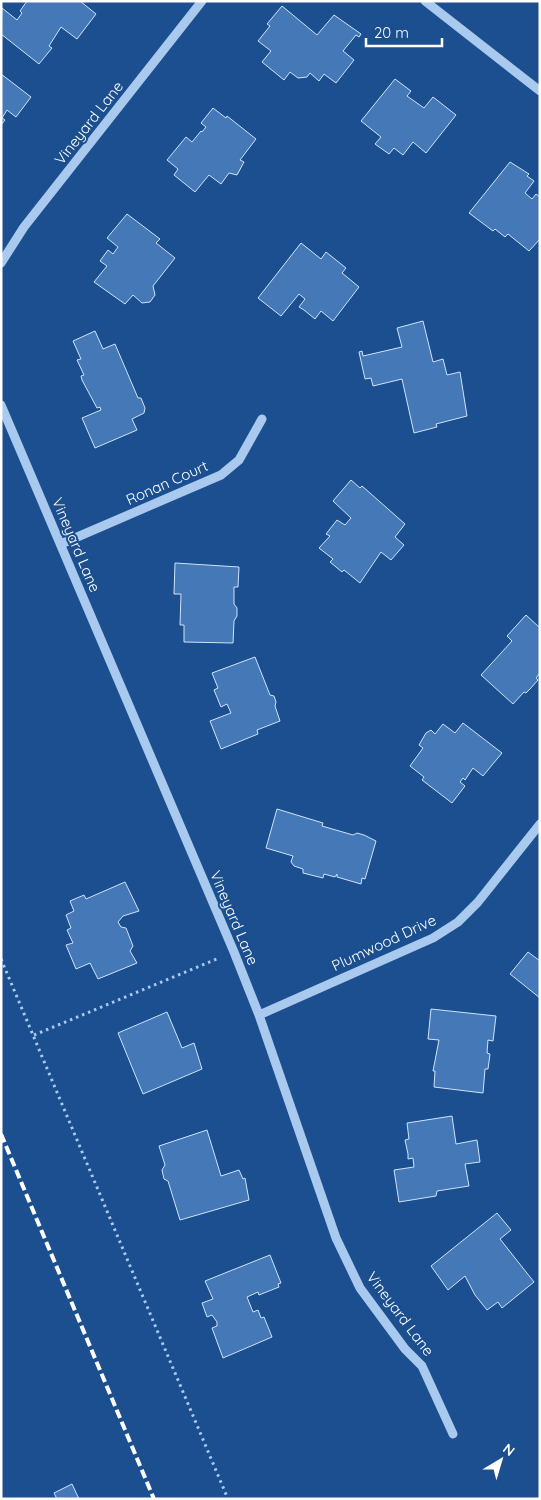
<svg xmlns="http://www.w3.org/2000/svg" width="541" height="1500" viewBox="0 0 541 1500" font-family="Quicksand,sans-serif">
<style>
.building{fill:#4478b7;stroke:#cfe3fa}
.lines{fill:none;stroke-linecap:round;stroke-linejoin:round}
.path{stroke:#a9c9ee;stroke-width:3;stroke-dasharray:2.5 4;stroke-linecap:butt}
.minor{stroke:#a9c9ee;stroke-width:9}
.rail{stroke:#fff;stroke-width:4;stroke-dasharray:9 4;stroke-linecap:butt}
.labels{text-anchor:middle;stroke-width:4;stroke-linejoin:round;paint-order:stroke}
.street-label{font-size:15px;fill:#fff;stroke:#1b4f8f}
</style>
<rect width="100%" height="100%" fill="#1b4f8f"/>
<path class="building" d="M27 1H80L96 14 77 39 61 27 49 46 52 48 39 64 1 34 2 8 17 20 22 13 20 11Z
M282 6 317 35 334 15 361 34 359 37 356 35 343 51 354 60 336 83 324 74 319 81 310 73 307 77 298 78 290 72 284 80 262 62 271 51 258 41 270 26 267 24Z
M1 74 31 97 16 117 7 110 2 118 5 120 1 125Z
M395 79 411 91 407 96 424 108 433 97 456 115 426 153 413 142 403 155 394 148 389 154 375 144 381 137 361 121Z
M213 108 226 118 227 116 256 139 240 160 244 162 237 175 229 173 221 184 209 175 195 192 174 175 178 169 167 160 186 137 192 142 201 131 202 132 206 127 201 123Z
M510 162 529 174 527 176 534 181 525 193 532 199 536 194 540 197V239L529 251 508 234 505 237 495 229 493 231 469 213Z
M127 214 160 239 156 243 175 258 153 286 155 295 150 302 142 303 133 295 125 304 94 282 107 266 100 261 108 250 113 254 118 247 107 238Z
M301 243 321 259 326 252 346 268 342 273 359 287 333 321 321 311 315 319 304 310 299 307 305 299 299 294 281 316 258 298Z
M423 321 433 362 443 359 447 375 460 372 467 416 436 424 437 427 414 433 402 379 373 386 371 378 365 379 359 352 362 351 363 356 402 347 397 328Z
M95 331 103 349 115 344 138 398H141L145 408 144 413 132 419 137 430 95 448 82 418 101 410 100 407 97 408 82 380 81 376 84 375 77 360 81 359 73 341Z
M351 480 360 488 362 486 405 524 395 537 404 545 391 560 381 552 360 583 344 570 342 572 330 562 333 559 319 548 330 536 326 534 337 520 345 525 351 518 333 501Z
M175 563 239 567 238 587H234V604L237 608V616L234 621 233 643 184 642V625H180L181 594H174Z
M526 615 540 628V673L536 678 538 680 530 689 526 693 524 692 513 704 481 675 512 641 507 636Z
M255 657 270 695 274 696 276 702 275 706 280 721 257 730 258 734 221 749 210 721 231 713 227 704 221 707 214 690 218 688 212 673Z
M463 723 502 753 483 776 473 768 465 780 463 778 460 782 465 786 452 803 422 780 424 777 410 766 423 748 419 745 426 733 431 730 435 734 443 724 455 733Z
M277 809 323 823 322 826 353 835 357 833 364 835 376 841 365 879 362 878 361 884 337 877V874L335 877 324 874 323 878 303 873V869L294 866 291 862 293 856 266 848Z
M125 882 139 911 123 916 118 922 121 927 126 928 133 946 130 951 137 963 98 979 90 963 76 969 66 945 73 943 67 930 71 928 66 915 74 911 70 901 84 895 86 899Z
M528 952 540 961V998L510 974Z
M431 1009 496 1016 493 1041 488 1040 487 1053 490 1054 488 1069H485L483 1093 434 1087 435 1071H433L439 1040 428 1039Z
M167 1012 182 1048 194 1043 202 1069 143 1094 118 1033Z
M452 1116 456 1144 477 1140 480 1162 465 1164 469 1186 437 1191 436 1196 399 1202 394 1170 414 1167 413 1158 408 1159V1154L405 1140 409 1139 407 1123Z
M207 1130 221 1176 239 1170 243 1179 245 1178 249 1200 180 1220 168 1181 164 1179 162 1170 165 1165 159 1146Z
M497 1213 511 1230 500 1239 534 1282 502 1308 498 1302 487 1310 475 1295 465 1276 448 1290 431 1266Z
M270 1255 281 1283 278 1284 279 1287 259 1295 258 1292 247 1297 253 1312 258 1310 261 1318 264 1317 272 1337 223 1358 212 1328 217 1326V1322L212 1315 207 1317 202 1303 213 1299 205 1281Z
M72 1484 79 1499H57L54 1493Z"/>
<g class="lines">
<path class="path" d="M1 959 228 1499
M34 1035 219 958"/>
<path class="minor" d="M425 1 540 91
M1 263 24 227 202 1
M1 405 234 952 259 1015 336 1238 360 1288 405 1349 422 1366 453 1434
M61 544 221 475 239 460 262 419
M259 1015 433 938 458 922 478 902 540 824"/>
<path class="rail" d="M1 1134 154 1499"/>
</g>
<g class="labels">
<g class="street-label">
<text transform="translate(89 123) rotate(-52)" y="5">Vineyard Lane</text>
<text transform="translate(167 483) rotate(-24)" y="5">Ronan Court</text>
<text transform="translate(76 545) rotate(67)" y="5">Vineyard Lane</text>
<text transform="translate(234 918) rotate(67)" y="5">Vineyard Lane</text>
<text transform="translate(384 943) rotate(-25)" y="5">Plumwood Drive</text>
<text transform="translate(400 1314) rotate(53)" y="5">Vineyard Lane</text>
</g>
</g>
<rect width="541" height="1500" fill="none" stroke="#ffffff" stroke-width="5"/>
<g transform="translate(501 1460) rotate(38)" stroke="#1b4f8f" stroke-width="4" paint-order="stroke">
<path d="M0-4L9 19L0 12L-9 19Z" fill="#ffffff"/>
<text y="-8" font-size="14" font-weight="bold" text-anchor="middle" fill="#ffffff">N</text>
</g>
<path d="M366 38v8h76v-8" fill="none" stroke="#ffffff" stroke-width="2.5"/>
<text x="374" y="38" font-size="15" fill="#ffffff" stroke="#1b4f8f" stroke-width="4" paint-order="stroke">20 m</text>
</svg>
